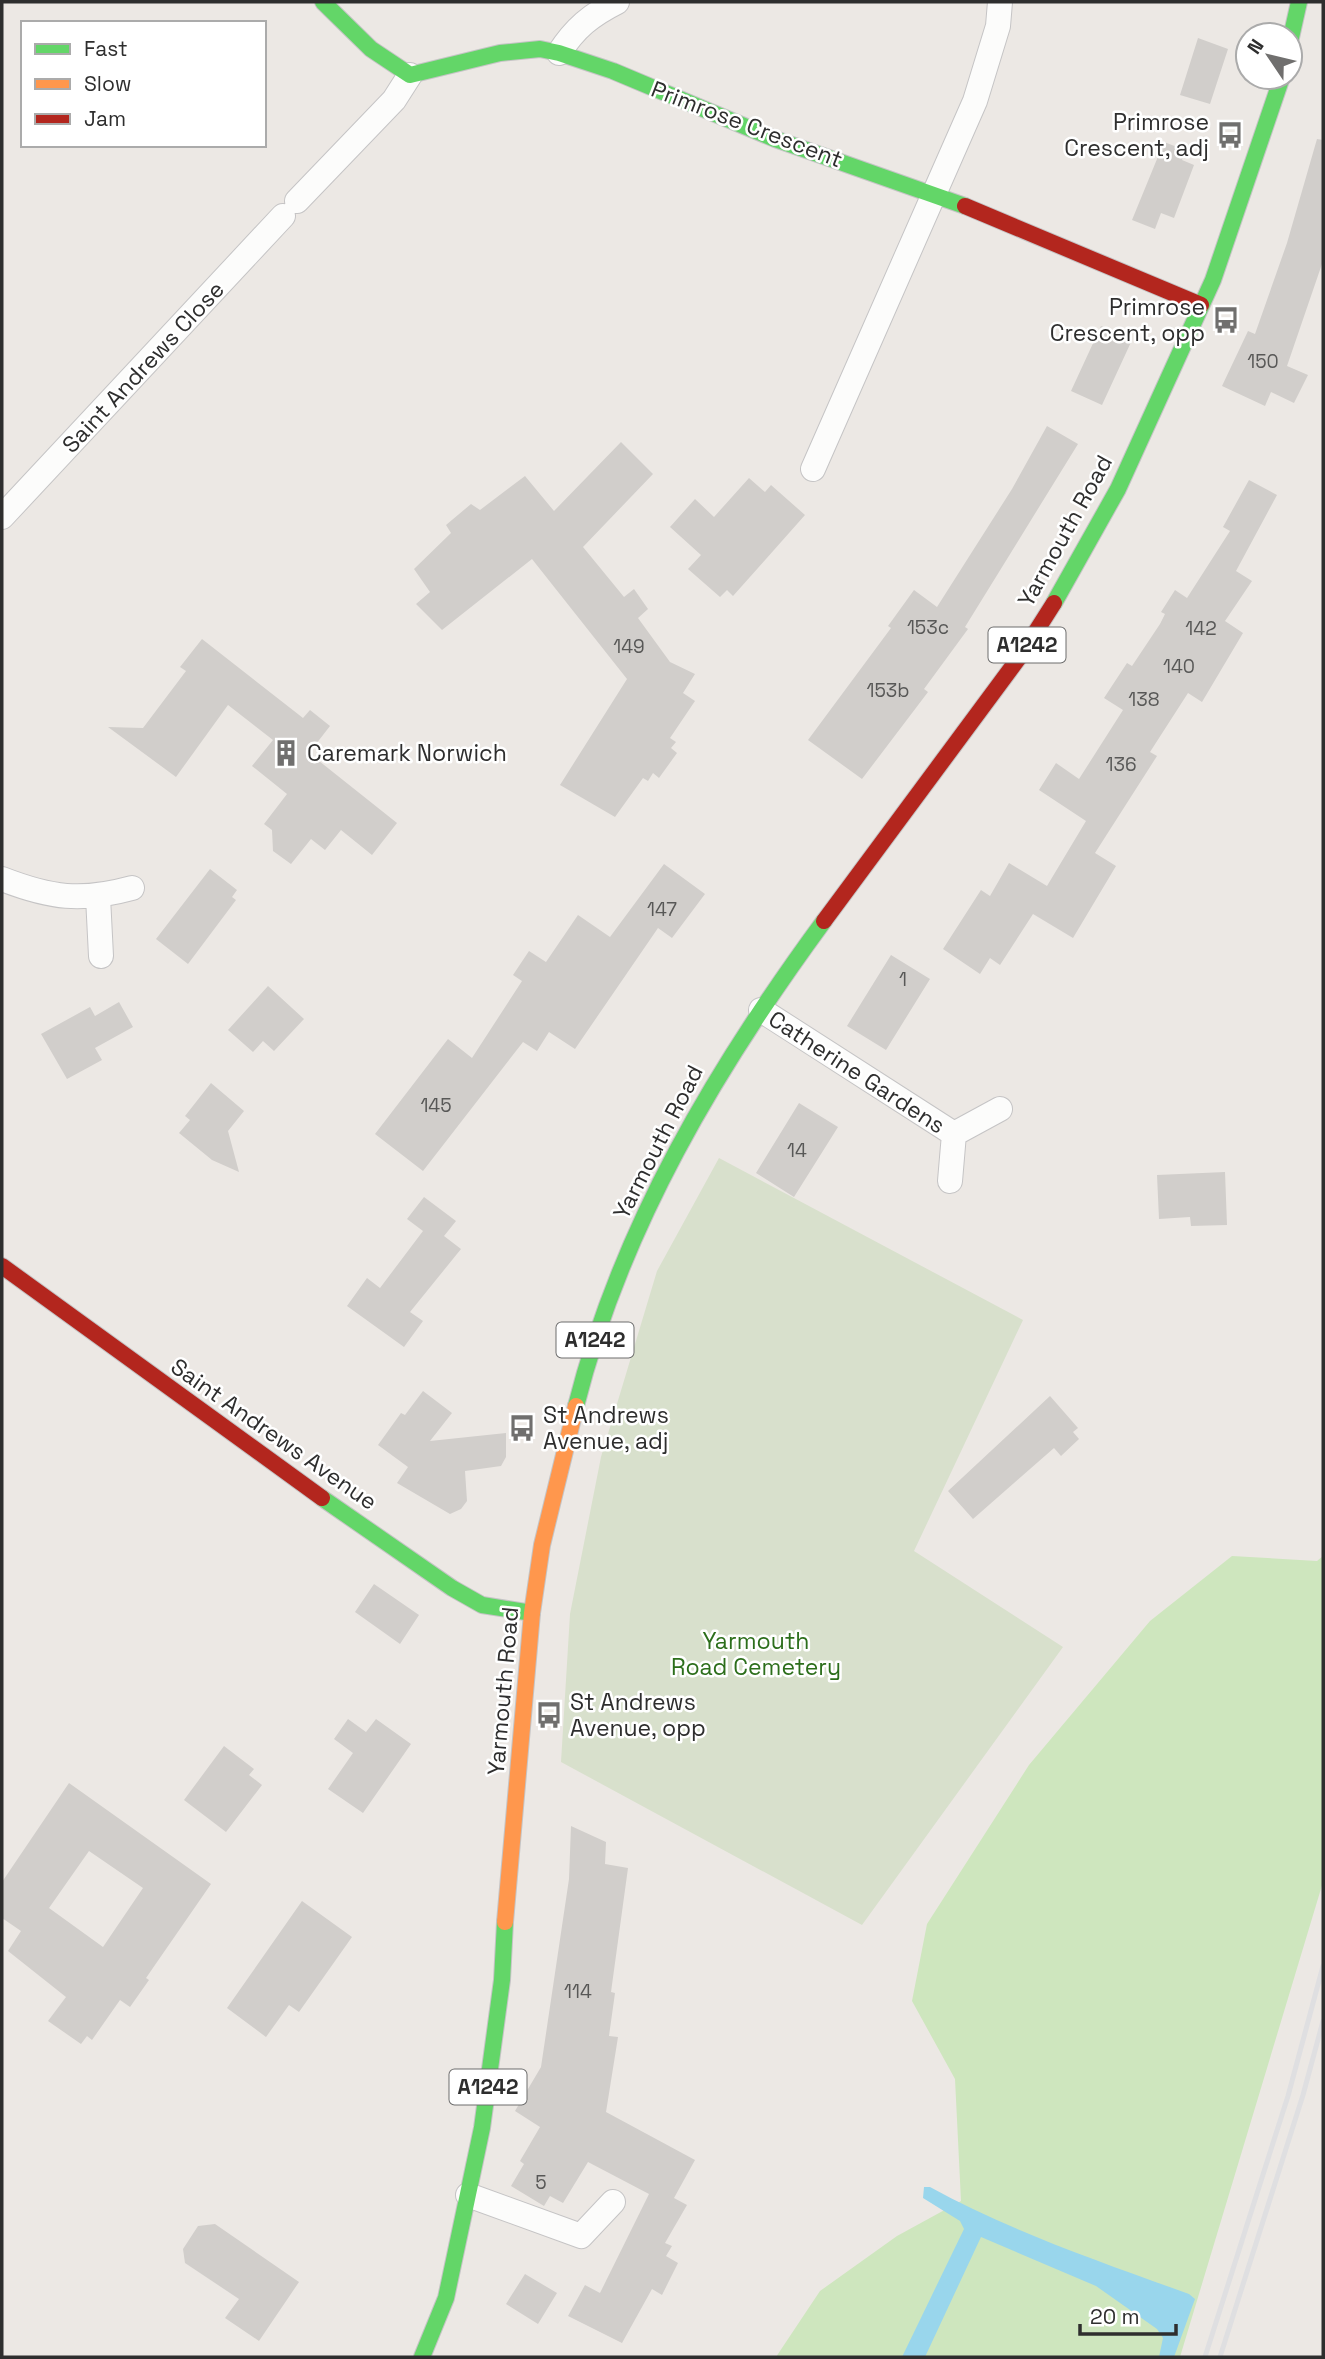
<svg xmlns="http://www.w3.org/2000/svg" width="1325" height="2359" viewBox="0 0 1325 2359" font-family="'Space Grotesk',sans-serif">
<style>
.green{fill:#cee6be}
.cemetery{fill:#d8e0cc}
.water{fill:#99d6ec}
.building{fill:#d1cecb;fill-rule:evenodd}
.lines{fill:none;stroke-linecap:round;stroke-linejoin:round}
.street-casing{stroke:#c5c4c5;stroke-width:26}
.fast-casing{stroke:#c5c4c5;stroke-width:18}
.slow-casing{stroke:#c5c4c5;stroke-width:18}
.jam-casing{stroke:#c5c4c5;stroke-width:18}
.street{stroke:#fcfcfb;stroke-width:24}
.fast{stroke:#63d668;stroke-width:16}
.slow{stroke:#ff974d;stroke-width:16}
.jam{stroke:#b3261e;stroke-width:16}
.rail{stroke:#dfdfe1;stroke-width:5}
.labels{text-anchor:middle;stroke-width:5;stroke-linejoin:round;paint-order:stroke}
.number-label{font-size:19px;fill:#585857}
.shield{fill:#fff;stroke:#6d6d6d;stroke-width:2}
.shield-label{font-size:21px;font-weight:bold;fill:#2e2e2e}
.poi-label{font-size:23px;fill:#2e2e2e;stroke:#fff;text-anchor:start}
.street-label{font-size:23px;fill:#2e2e2e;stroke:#fff}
.park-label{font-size:23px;fill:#2c6e1b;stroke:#fff}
</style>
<rect width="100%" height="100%" fill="#ece8e4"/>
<path class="green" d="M1232 1556 1317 1561 1323 1556V1882L1180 2357H776L820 2291 897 2236 961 2201 955 2079 912 2001 927 1924 1029 1765 1150 1621Z"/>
<path class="cemetery" d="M719 1158 1023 1320 914 1551 1063 1647 862 1925 561 1762 570 1614 601 1457 657 1271Z"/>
<path class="water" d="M924 2187H930C1012 2232 1101 2262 1189 2294L1195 2299 1174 2357H1159L1163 2338 1157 2329 1096 2286 981 2237 925 2357H902L964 2229 960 2221 923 2198Z"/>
<path class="building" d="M1198 38 1228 49 1210 104 1180 95Z
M1317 139 1323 140V261L1287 366 1308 375 1294 403 1271 392 1265 406 1222 386 1248 331 1255 334 1287 243Z
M1164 142 1185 150 1182 160 1194 165 1174 218 1161 213 1155 229 1132 220Z
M1101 326 1132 340 1102 405 1071 391Z
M1047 426 1078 444 965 627 968 629 924 689 928 692 862 779 808 740 891 628 888 626 914 590 937 607 1012 489Z
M621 442 653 474 583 547 624 597 634 589 648 609 638 618 670 662 695 674 683 693 695 701 670 738 676 742 671 748 677 753 659 778 653 773 648 781 643 778 615 817 560 785 627 679 532 559 442 630 416 604 430 592 414 569 451 533 446 525 471 504 480 510 525 476 554 511Z
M749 478 765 492 771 485 805 515 733 596 727 590 720 597 688 569 701 555 670 527 695 499 714 517Z
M1249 480 1277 495 1236 571 1252 581 1225 621 1243 633 1202 702 1188 693 1150 752 1157 756 1095 853 1116 866 1073 938 1033 914 1000 965 990 958 980 974 943 949 981 890 990 896 1009 863 1047 886 1086 821 1039 790 1056 763 1079 779 1123 710 1104 698 1127 663 1132 666 1160 624 1165 614 1161 612 1175 590 1187 598 1230 531 1223 527Z
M202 639 303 718 310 710 330 726 309 753 397 823 372 855 341 830 325 850 311 839 291 864 273 851 272 830 264 824 287 794 252 766 273 740 228 705 176 777 108 727 143 728 186 671 180 667Z
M664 864 705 894 672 938 658 928 575 1049 549 1032 537 1051 523 1042 423 1171 375 1134 448 1039 472 1058 522 981 513 975 529 951 546 962 578 915 610 937Z
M210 869 237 890 232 897 236 900 188 964 156 939Z
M891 955 930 979 886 1050 847 1026Z
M268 986 304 1019 274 1051 263 1041 253 1052 228 1030Z
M119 1002 133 1027 95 1048 102 1060 67 1079 41 1034 90 1007 95 1016Z
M211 1083 244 1111 228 1131 239 1172 212 1160 179 1133 190 1120 185 1116Z
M799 1103 838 1127 794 1197 756 1173Z
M1225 1172 1227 1225 1191 1226 1190 1217 1159 1219 1157 1175Z
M424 1197 456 1221 444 1236 461 1249 410 1312 423 1321 404 1347 347 1306 367 1278 380 1288 423 1231 407 1219Z
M423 1391 452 1413 430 1441 506 1433V1457L501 1466 465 1471 467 1501 461 1509 450 1514 397 1483 408 1467 378 1445 401 1413 405 1415Z
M1050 1396 1078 1428 1073 1432 1079 1439 1061 1456 1054 1448 973 1519 948 1491Z
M374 1584 419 1615 400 1644 355 1612Z
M348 1719 366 1732 376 1719 411 1744 363 1813 328 1789 353 1753 334 1739Z
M224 1746 254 1769 249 1775 262 1785 226 1832 184 1800Z
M69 1783 211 1884 146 1978 149 1980 130 2007 120 2000 92 2040 87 2036 81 2044 48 2021 66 1997 8 1951 21 1931 2 1918V1882ZM89 1851 143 1888 103 1947 49 1908Z
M571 1826 606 1842 605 1864 628 1868 611 1992 615 1993 609 2036 618 2037 606 2112 695 2160 674 2198 687 2205 665 2243 672 2246 666 2256 678 2263 662 2295 652 2289 622 2343 568 2316 585 2285 600 2293 649 2194 588 2162 563 2203 550 2196 544 2206 511 2186 524 2164 520 2161 540 2127 515 2111 541 2067 569 1879Z
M302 1901 352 1937 299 2012 289 2005 266 2037 227 2008Z
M215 2224 299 2282 259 2341 225 2318 239 2299 185 2263 183 2249 198 2226Z
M525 2274 557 2293 538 2324 506 2304Z"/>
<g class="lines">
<defs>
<path id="street" d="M559 53C575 28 591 15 617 2
M297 201 394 100 410 75
M813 469 975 101 998 26 1000 2
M2 517 283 216
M2 879C51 898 81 902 132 888
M98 897 101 956
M761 1010 954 1134 950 1181
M954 1134 1000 1109
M468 2195 581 2236 613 2202"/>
<path id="fast" d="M323 2 371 49 410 75 500 53 540 49 559 53 613 71 775 139 965 206
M1290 42 1299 2
M1054 603 1118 489 1213 280 1282 77
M576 1406C621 1227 716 1068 824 921
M322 1498 452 1588 482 1605 532 1613
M422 2357 446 2298 482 2128 502 1980 505 1922"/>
<path id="slow" d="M505 1922 532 1613 542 1545 576 1406"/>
<path id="jam" d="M965 206 1201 305
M824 921 1021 655 1054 603
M2 1266 322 1498"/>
</defs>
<use href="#street" class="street-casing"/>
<use href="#fast" class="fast-casing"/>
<use href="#slow" class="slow-casing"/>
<use href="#jam" class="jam-casing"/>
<use href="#street" class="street"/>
<use href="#fast" class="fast"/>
<use href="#slow" class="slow"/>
<use href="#jam" class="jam"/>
<path class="rail" d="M1205 2357 1288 2096 1323 1966
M1220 2357 1303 2095 1323 2021"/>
</g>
<defs>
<symbol id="bus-bare" viewBox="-9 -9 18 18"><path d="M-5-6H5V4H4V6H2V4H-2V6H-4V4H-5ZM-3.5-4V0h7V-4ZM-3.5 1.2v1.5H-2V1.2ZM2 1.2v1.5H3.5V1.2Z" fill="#706f6e" stroke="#fff" stroke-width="2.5" paint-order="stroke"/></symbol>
<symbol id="building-bare" viewBox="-9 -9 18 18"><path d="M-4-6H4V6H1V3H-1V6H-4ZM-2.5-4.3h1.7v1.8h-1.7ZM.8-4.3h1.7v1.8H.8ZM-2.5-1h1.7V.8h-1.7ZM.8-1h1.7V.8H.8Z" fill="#706f6e" stroke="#fff" stroke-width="2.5" paint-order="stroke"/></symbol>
</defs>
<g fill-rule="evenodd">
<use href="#bus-bare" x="1211" y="116" width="38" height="38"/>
<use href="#bus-bare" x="1207" y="301" width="38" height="38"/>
<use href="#building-bare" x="267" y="734" width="38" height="38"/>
<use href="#bus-bare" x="503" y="1409" width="38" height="38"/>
<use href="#bus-bare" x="530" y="1696" width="38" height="38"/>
</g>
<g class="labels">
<g class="number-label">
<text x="1263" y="368">150</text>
<text x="928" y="634">153c</text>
<text x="1201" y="635">142</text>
<text x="629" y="653">149</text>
<text x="1179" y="673">140</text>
<text x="888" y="697">153b</text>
<text x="1144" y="706">138</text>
<text x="1121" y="771">136</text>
<text x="662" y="916">147</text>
<text x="903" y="986">1</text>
<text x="436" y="1112">145</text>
<text x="797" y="1157">14</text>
<text x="578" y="1998">114</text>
<text x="541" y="2189">5</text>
</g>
<g class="shield">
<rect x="988.5" y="627.5" width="77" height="35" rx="5"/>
<rect x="556.5" y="1322.5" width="77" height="35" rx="5"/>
<rect x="449.5" y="2069.5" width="77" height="35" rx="5"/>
</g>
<g class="shield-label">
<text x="1027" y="652">A1242</text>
<text x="595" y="1347">A1242</text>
<text x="488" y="2094">A1242</text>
</g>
<g class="poi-label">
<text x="1209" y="130" text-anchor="end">Primrose<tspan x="1209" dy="26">Crescent, adj</tspan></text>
<text x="1205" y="315" text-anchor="end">Primrose<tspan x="1205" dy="26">Crescent, opp</tspan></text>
<text x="307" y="761">Caremark Norwich</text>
<text x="543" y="1423">St Andrews<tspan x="543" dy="26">Avenue, adj</tspan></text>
<text x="570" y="1710">St Andrews<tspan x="570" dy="26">Avenue, opp</tspan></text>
</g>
<g class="street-label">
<text transform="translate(747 124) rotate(21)" y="8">Primrose Crescent</text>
<text transform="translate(143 367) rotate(-47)" y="8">Saint Andrews Close</text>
<text transform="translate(1065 531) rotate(-61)" y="8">Yarmouth Road</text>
<text transform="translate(857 1072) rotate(33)" y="8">Catherine Gardens</text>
<text transform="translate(658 1142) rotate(-63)" y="8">Yarmouth Road</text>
<text transform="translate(274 1434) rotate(35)" y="8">Saint Andrews Avenue</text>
<text transform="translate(503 1691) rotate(-85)" y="8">Yarmouth Road</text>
</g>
<g class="park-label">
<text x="756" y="1649">Yarmouth<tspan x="756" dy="26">Road Cemetery</tspan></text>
</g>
</g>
<rect width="1325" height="2359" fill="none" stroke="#2e2e2e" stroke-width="7"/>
<rect x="21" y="21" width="245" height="126" fill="#ffffff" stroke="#ababab" stroke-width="2"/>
<rect x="35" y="44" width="35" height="10" fill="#63d668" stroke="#ababab" stroke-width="2"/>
<text x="84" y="56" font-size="21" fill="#2e2e2e">Fast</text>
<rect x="35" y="79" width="35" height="10" fill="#ff974d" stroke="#ababab" stroke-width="2"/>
<text x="84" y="91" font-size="21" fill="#2e2e2e">Slow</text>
<rect x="35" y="114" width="35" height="10" fill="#b3261e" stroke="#ababab" stroke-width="2"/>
<text x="84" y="126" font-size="21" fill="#2e2e2e">Jam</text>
<g transform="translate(1269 56) rotate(305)"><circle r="33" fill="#ffffff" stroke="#ababab" stroke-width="2"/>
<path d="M0-5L12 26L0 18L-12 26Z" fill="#706f6e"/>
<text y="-10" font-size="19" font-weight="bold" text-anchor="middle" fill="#2e2e2e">N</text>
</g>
<path d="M1080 2324v10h96v-10" fill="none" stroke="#2e2e2e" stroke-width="3.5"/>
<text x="1090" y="2324" font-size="21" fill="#2e2e2e" stroke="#ffffff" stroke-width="5" paint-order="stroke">20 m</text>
</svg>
